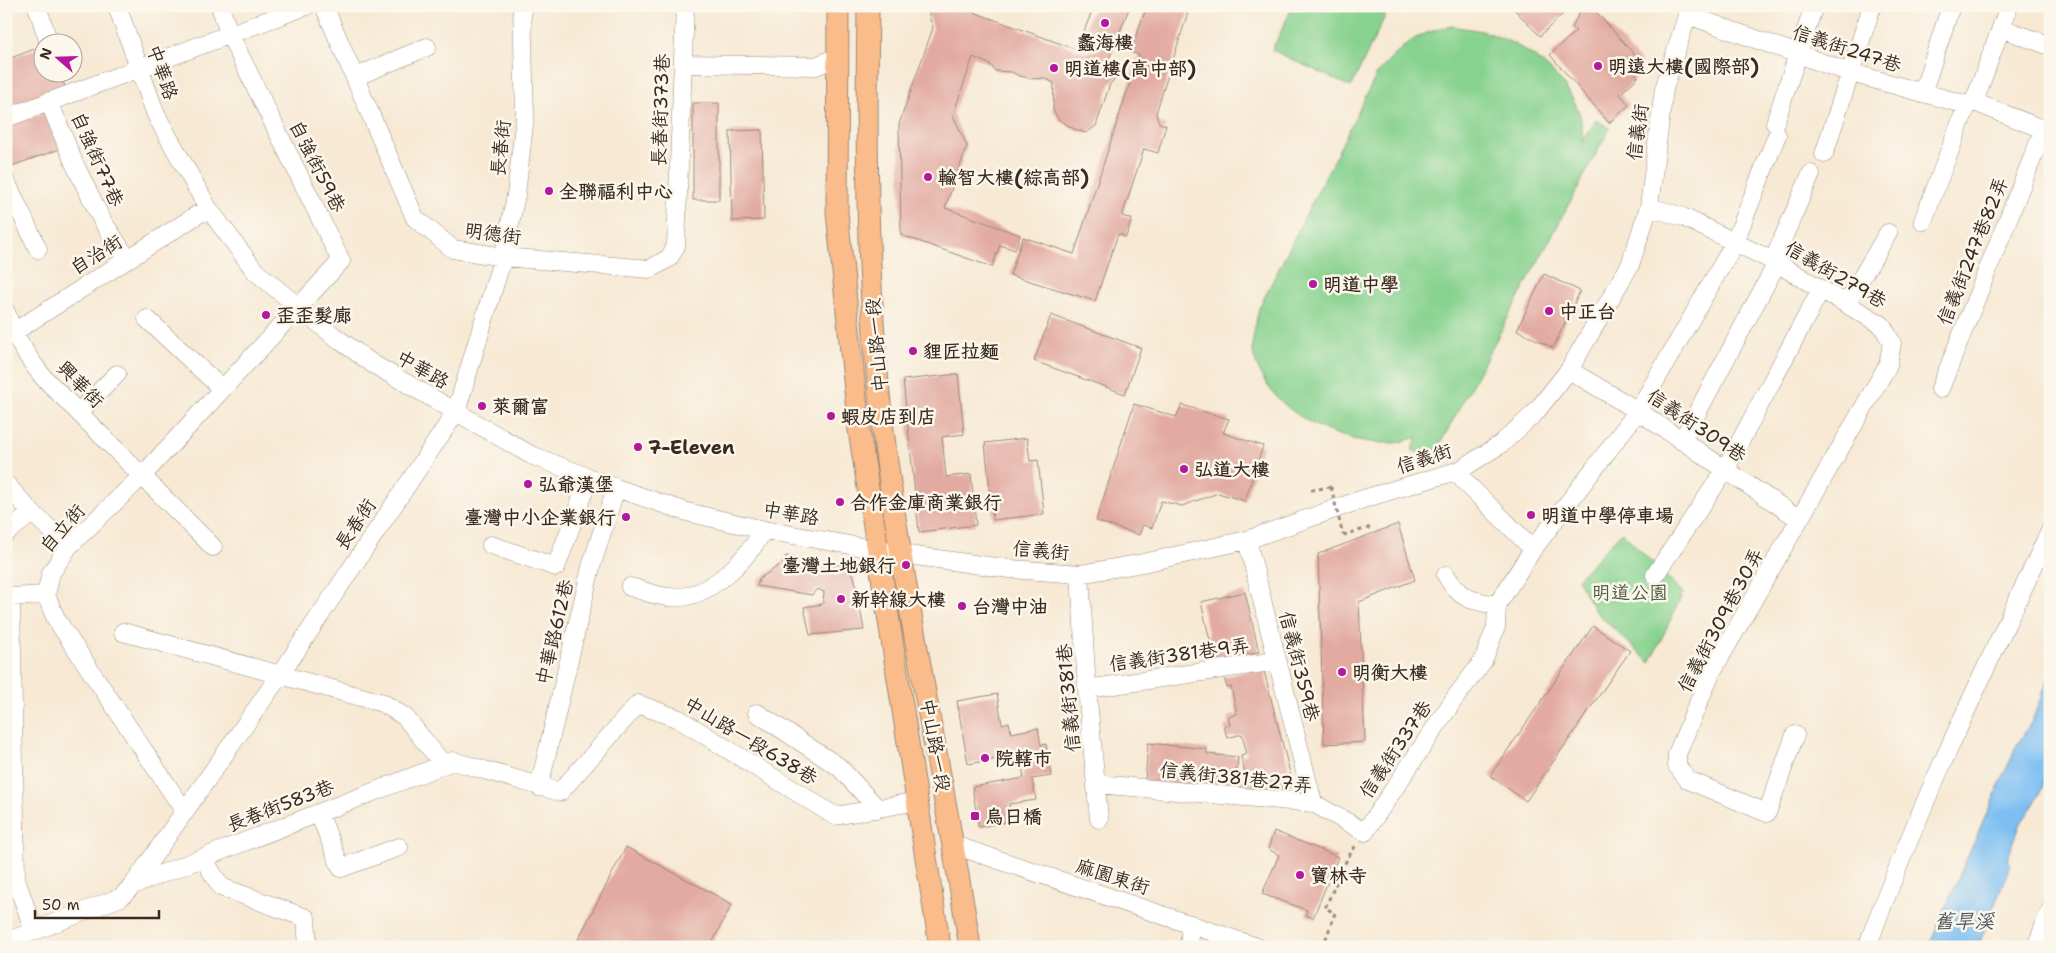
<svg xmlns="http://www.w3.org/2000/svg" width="2056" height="953" viewBox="0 0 2056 953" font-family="'Shantell Sans','LXGW WenKai TC',sans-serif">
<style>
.green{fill:#87d28f;stroke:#617e56}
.water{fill:#7dbff2;stroke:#5c7488}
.building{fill:#e2aaa0}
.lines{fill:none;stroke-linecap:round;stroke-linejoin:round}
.minor-casing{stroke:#998a79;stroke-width:19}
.major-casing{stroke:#998a79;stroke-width:23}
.path{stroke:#998a79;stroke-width:3;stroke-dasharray:4 4;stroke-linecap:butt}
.minor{stroke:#fff;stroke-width:18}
.major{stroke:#fabc8b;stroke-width:21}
.path-bridge{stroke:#998a79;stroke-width:3;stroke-dasharray:4 4;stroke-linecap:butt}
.poi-dot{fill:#b5179e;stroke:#fbf7ec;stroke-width:2}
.labels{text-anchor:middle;stroke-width:5;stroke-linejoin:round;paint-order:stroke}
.poi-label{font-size:19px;font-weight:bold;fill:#3b2a1e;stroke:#fbf7ec;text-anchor:start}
.street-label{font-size:19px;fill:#3b2a1e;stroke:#fbf7ec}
.park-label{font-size:19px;fill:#525c40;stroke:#fbf7ec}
.water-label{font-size:20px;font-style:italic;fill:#4f575e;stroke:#fbf7ec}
</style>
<rect width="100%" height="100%" fill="#fbf7ec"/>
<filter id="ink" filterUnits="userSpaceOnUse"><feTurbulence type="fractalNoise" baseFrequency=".02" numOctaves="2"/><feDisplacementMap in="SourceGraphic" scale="10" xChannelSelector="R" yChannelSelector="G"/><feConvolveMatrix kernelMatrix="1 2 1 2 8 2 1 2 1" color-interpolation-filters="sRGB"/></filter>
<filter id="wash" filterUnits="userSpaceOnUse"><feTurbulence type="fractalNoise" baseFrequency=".0096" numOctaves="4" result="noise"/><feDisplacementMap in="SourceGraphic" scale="20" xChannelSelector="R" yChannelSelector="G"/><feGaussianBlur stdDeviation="1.12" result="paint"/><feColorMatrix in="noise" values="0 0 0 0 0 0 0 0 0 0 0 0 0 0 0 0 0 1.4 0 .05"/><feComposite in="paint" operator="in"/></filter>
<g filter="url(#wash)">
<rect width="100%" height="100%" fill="#f7e9d4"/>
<path class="green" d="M1293 6H1390L1351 87 1272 50Z
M1452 26C1465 29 1479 29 1491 34 1528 47 1567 76 1580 115 1582 123 1582 134 1583 142L1596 120 1610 128 1432 459 1412 450 1418 437C1410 439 1400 443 1392 443 1339 445 1269 413 1254 357 1250 342 1256 323 1259 308L1377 74C1404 45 1412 34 1452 26Z
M1622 532 1683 593 1650 663 1595 611 1577 579Z"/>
<path class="water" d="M2050 674V770L2036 801 2021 823 2007 860 2010 865 1978 947H1928L2016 747 2032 721Z"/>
<g id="blocks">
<path class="building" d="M929 6H957L1086 53 1102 48 1081 39 1094 6H1130L1109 59 1120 74 1110 84 1096 126 1086 133 1074 129 1059 120 1053 110 1054 83 1044 78 1035 79 1019 76 1012 72 995 71 991 65 973 57 953 115 967 146 945 208 1020 235 1015 250 1000 245 992 267 901 235 899 124 933 28 929 16Z
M1147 6H1190L1156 113 1159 123 1166 125 1158 153 1144 149 1122 216 1132 219 1126 237 1118 234 1095 301 1010 275 1023 237 1074 254 1139 55 1130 52Z
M1511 6H1571L1540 36Z
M1583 6H1591L1641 62 1633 70 1638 77 1620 94 1629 105 1609 123 1550 55 1576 31 1572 27Z
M42 46V72H60L66 90 6 112V60Z
M693 103H719V200H693Z
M47 112 60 149 6 168V126Z
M762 130 764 220 732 221 730 131Z
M1544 274 1580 291 1553 348 1517 330Z
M1051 315 1141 348 1125 394 1034 361Z
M958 374 964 434 942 437 946 477 971 474 976 525 919 532 903 380Z
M1134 404 1176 417 1182 405 1229 419 1223 433 1263 446 1245 501 1218 493 1182 506 1161 501 1152 528 1143 525 1139 535 1096 521Z
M1027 438 1030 461 1038 460 1044 514 993 520 985 443Z
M1398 524 1415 580 1359 602 1365 742 1324 744 1318 554Z
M786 556 841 565 854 576 864 630 810 635 804 607 823 604 824 592 817 589 812 595 757 586 759 579 784 562Z
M1245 592 1259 652 1215 662 1201 602Z
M1593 626 1630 651 1526 801 1490 776Z
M1263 667 1293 785 1251 796 1237 789 1238 776 1245 774 1241 756 1247 754 1242 734 1227 738 1224 726 1230 725 1228 717 1237 714 1231 687 1227 688 1224 677Z
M997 694 1002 724 1009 722 1011 733 1038 728 1041 745 1046 744 1051 776 1032 779 1036 800 1009 804 1012 821 979 827 972 787 1024 778 1020 755 968 764 957 701Z
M1148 743 1207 749V754L1238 757 1235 790 1145 782Z
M1274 831 1338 857 1313 918 1306 915 1307 910 1262 894 1279 855 1268 849Z
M626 847 732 904 710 947H574Z"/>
</g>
</g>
<g filter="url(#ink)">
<use href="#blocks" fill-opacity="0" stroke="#998a79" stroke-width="1"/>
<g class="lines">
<defs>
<path id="minor" d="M37 6 48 40
M117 6 156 115 208 208 256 272 334 336 373 364 531 455 616 488 687 512 764 530 901 554 1010 569 1080 574 1143 563 1247 540 1363 499 1460 470 1501 444 1535 413 1569 370 1630 265 1649 207 1664 89 1690 6
M324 6 415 218 453 249 503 257 650 269 669 258 676 246 685 6
M1688 15 1851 73 1967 105 1974 102 2050 132
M2001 28 2050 46
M683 64 816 66 837 57
M355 77 427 47
M1922 94 1951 6
M49 101 74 163 103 222 128 259
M1974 102 2009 6
M6 118 306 6
M1775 123 1814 6
M1824 154 1872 6
M6 181 38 249
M1649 207 1683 217 1773 261 1882 325 1892 343 1888 365 1710 675 1677 754V766L1688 780 1767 813 1795 735
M1923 221 1967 105
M1773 261 1811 174
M1846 304 1888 233
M6 312C14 337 27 357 43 377L213 547
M147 319 222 389
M6 337 208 208
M1569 370 1638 411 1799 519
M1940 389 2044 129
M79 412 117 374
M1682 441 1777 263
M6 484 32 513 69 546
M6 533 32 513
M1247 540 1313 803
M491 545 556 567 589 478
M1533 549 1638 411 1734 244 1777 135
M1080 574 1087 689 1099 819
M1446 575C1459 599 1471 601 1497 605
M1655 575 1725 470 1821 289
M630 587C642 590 655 596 668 597 707 602 746 560 764 530
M123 632 383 703 405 717 443 764
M1087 689 1277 661
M757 713 839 767 878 809
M1097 784 1313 803 1365 832 1455 698 1483 661 1496 627 1497 605 1533 549 1463 480 1460 470
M539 787 591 567 616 488
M185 812 56 619 46 595 51 573 69 546 142 476 341 261 229 33 220 6
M319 813 341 868 399 847
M954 845 1257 947
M203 858 221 887 306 918 308 947
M133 885 453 761 560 792 638 704 679 719 835 816 918 801
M34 931 16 880 11 597 46 595
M6 942 121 897 133 885 280 675 456 412 503 257 516 195 525 116 522 6
M1189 947 1191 924
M1867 947C1919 805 1986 668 2050 531
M2036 947 2050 911"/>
<path id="major" d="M838 6 837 212 859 430 940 947
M868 6C866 148 866 289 883 430 904 603 943 774 970 947"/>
</defs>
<use href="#minor" class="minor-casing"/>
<use href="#major" class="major-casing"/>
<path class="path" d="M1311 490 1331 487
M1343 535 1372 527
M1323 947 1335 913 1325 908 1347 859 1356 845"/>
<use href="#minor" class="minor"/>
<use href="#major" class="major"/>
<path class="path-bridge" d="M1331 487 1343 535"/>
</g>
</g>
<g class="poi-dot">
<circle cx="1105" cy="23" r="5"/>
<circle cx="1598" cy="66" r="5"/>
<circle cx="1054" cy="68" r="5"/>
<circle cx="928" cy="177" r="5"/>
<circle cx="549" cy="191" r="5"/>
<circle cx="1313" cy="284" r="5"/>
<circle cx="1549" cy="311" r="5"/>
<circle cx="266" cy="315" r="5"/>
<circle cx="913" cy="351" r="5"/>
<circle cx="482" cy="406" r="5"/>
<circle cx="831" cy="416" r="5"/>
<circle cx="638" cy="447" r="5"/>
<circle cx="1184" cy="469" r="5"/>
<circle cx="528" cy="484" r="5"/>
<circle cx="840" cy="502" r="5"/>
<circle cx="1531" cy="515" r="5"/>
<circle cx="626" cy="517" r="5"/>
<circle cx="906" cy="565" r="5"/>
<circle cx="841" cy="599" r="5"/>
<circle cx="962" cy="606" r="5"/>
<circle cx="1342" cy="672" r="5"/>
<circle cx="985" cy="758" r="5"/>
<rect x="970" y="811" width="10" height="10" rx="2.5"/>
<circle cx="1300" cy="875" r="5"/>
</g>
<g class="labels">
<g class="poi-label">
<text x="1105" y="49" text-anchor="middle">蠡海樓</text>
<text x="1608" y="73">明遠大樓(國際部)</text>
<text x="1064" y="75">明道樓(高中部)</text>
<text x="938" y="184">輸智大樓(綜高部)</text>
<text x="559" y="198">全聯福利中心</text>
<text x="1323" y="291">明道中學</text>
<text x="1559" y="318">中正台</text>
<text x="276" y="322">歪歪髮廊</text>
<text x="923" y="358">貍匠拉麵</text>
<text x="492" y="413">萊爾富</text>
<text x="841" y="423">蝦皮店到店</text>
<text x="648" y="454">7-Eleven</text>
<text x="1194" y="476">弘道大樓</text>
<text x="538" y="491">弘爺漢堡</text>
<text x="850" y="509">合作金庫商業銀行</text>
<text x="1541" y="522">明道中學停車場</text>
<text x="616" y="524" text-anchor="end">臺灣中小企業銀行</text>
<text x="896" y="572" text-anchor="end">臺灣土地銀行</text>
<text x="851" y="606">新幹線大樓</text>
<text x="972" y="613">台灣中油</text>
<text x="1352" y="679">明衡大樓</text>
<text x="995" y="765">院轄市</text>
<text x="985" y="823">烏日橋</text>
<text x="1310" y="882">寶林寺</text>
</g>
<g class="street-label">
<text transform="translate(1847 48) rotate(18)" y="7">信義街247巷</text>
<text transform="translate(163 72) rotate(71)" y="7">中華路</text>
<text transform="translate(660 110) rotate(-88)" y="7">長春街373巷</text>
<text transform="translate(1637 132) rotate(-82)" y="7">信義街</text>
<text transform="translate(500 148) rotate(-84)" y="7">長春街</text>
<text transform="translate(98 159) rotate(66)" y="7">自強街77巷</text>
<text transform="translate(318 166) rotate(63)" y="7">自強街59巷</text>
<text transform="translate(493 233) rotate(8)" y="7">明德街</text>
<text transform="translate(1972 251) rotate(-68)" y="7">信義街247巷82弄</text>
<text transform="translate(96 254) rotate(-32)" y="7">自治街</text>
<text transform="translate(1836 274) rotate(30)" y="7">信義街279巷</text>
<text transform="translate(876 345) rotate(-95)" y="7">中山路一段</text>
<text transform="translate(423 369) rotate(30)" y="7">中華路</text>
<text transform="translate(81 384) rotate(45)" y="7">興華街</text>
<text transform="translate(1697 425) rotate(34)" y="7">信義街309巷</text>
<text transform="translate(1424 458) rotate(-18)" y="7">信義街</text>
<text transform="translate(791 513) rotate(10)" y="7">中華路</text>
<text transform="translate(355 524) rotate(-56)" y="7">長春街</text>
<text transform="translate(62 528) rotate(-49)" y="7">自立街</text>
<text transform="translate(1041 550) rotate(5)" y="7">信義街</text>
<text transform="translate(1720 620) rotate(-62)" y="7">信義街309巷30弄</text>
<text transform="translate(554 632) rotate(-77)" y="7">中華路612巷</text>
<text transform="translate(1179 654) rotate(-8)" y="7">信義街381巷9弄</text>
<text transform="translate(1300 666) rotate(76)" y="7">信義街359巷</text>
<text transform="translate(1068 698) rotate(-95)" y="7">信義街381巷</text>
<text transform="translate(751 740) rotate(31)" y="7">中山路一段638巷</text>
<text transform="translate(936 745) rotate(80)" y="7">中山路一段</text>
<text transform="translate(1395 749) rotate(-56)" y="7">信義街337巷</text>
<text transform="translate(1236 777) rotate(6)" y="7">信義街381巷27弄</text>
<text transform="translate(280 805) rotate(-21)" y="7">長春街583巷</text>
<text transform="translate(1113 876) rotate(18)" y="7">麻園東街</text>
</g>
<g class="park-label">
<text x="1630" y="599">明道公園</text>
</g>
<g class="water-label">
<text x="1964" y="928">舊旱溪</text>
</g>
</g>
<rect width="2056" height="953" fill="none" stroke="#fbf7ec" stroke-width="25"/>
<g transform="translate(58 58) rotate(290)"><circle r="24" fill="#fbf7ec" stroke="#aea59a"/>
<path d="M0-4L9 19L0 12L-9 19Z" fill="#b5179e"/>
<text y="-8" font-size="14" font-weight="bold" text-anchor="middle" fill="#3b2a1e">N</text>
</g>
<path d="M35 910v8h124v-8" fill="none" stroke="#3b2a1e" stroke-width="2.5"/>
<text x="42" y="910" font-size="15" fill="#3b2a1e" stroke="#fbf7ec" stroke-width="4" paint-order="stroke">50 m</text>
</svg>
